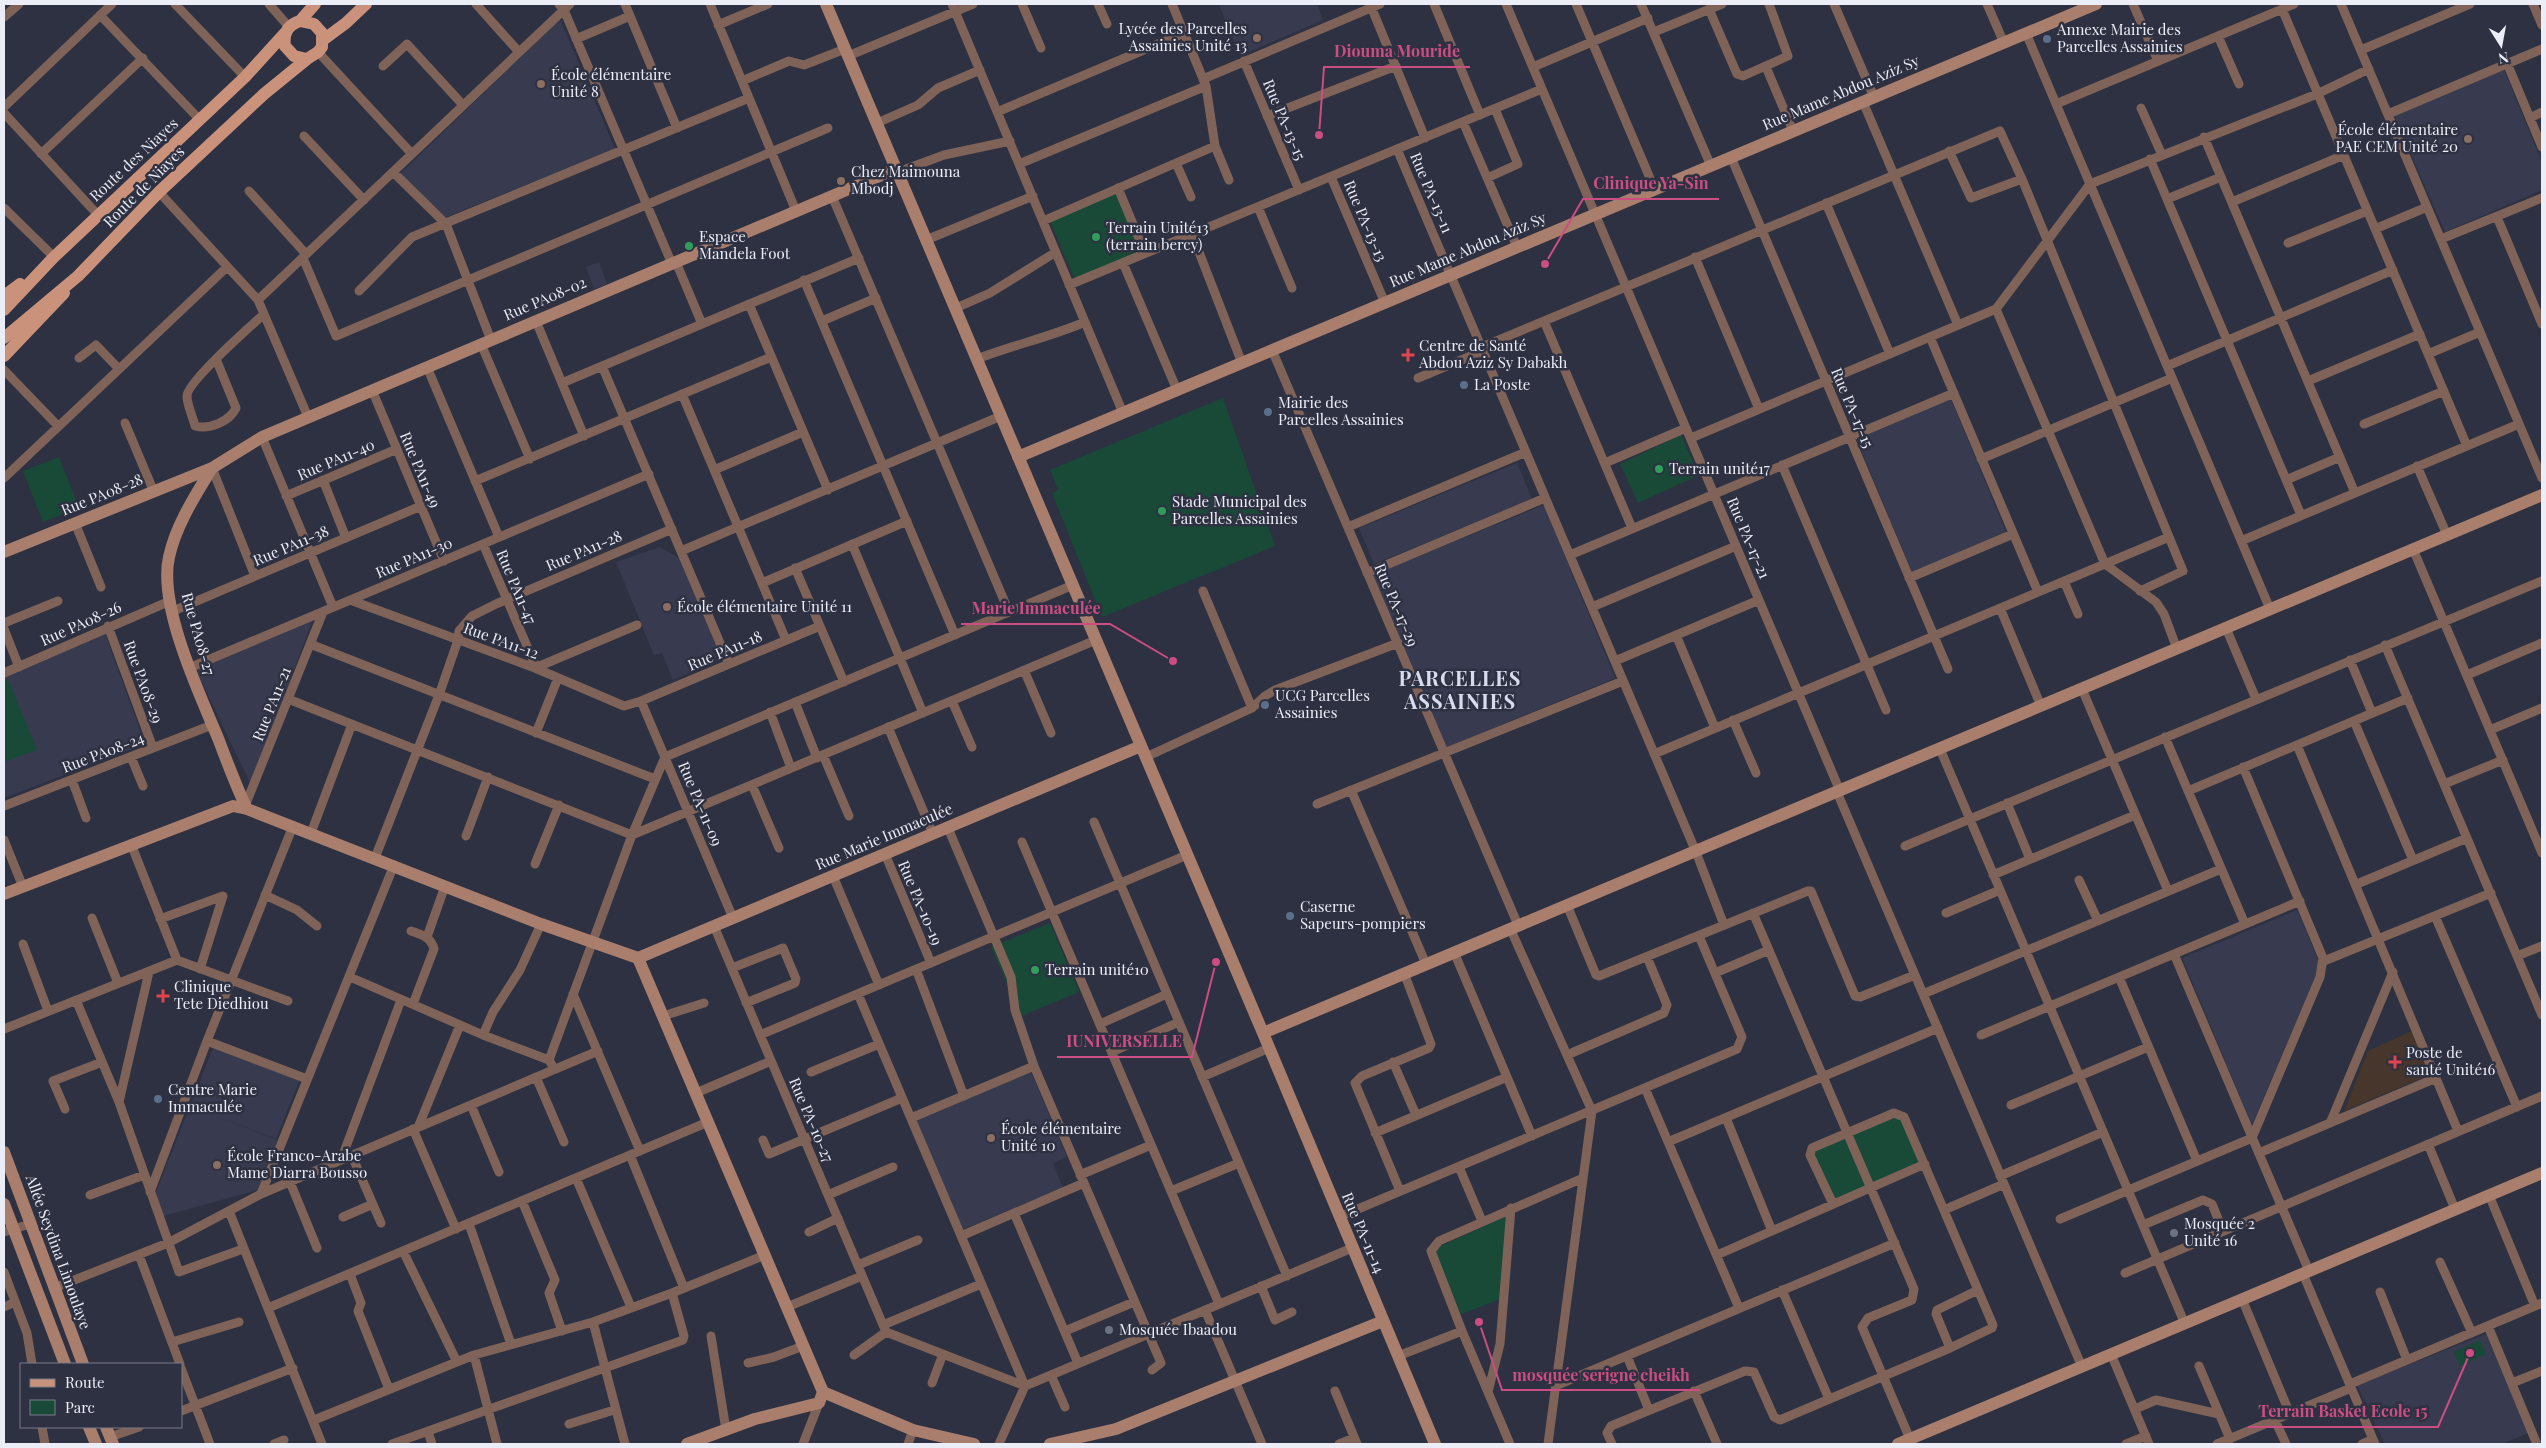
<svg xmlns="http://www.w3.org/2000/svg" width="2546" height="1448" viewBox="0 0 2546 1448" font-family="'Playfair Display',serif">
<style>
.built{fill:#383b50}
.medical{fill:#47362b}
.green{fill:#184a37}
.lines{fill:none;stroke-linecap:round;stroke-linejoin:round}
.street{stroke:#7f6358;stroke-width:9}
.secondary{stroke:#a97e6c;stroke-width:12}
.primary{stroke:#ca927b;stroke-width:12}
.education-dot{fill:#8d6e63;stroke:#2e3141;stroke-width:2}
.service-dot{fill:#5c6f8a;stroke:#2e3141;stroke-width:2}
.leisure-dot{fill:#2e9e5b;stroke:#2e3141;stroke-width:2}
.health-dot{fill:#e0444e;stroke:#2e3141;stroke-width:2}
.worship-dot{fill:#6b7280;stroke:#2e3141;stroke-width:2}
.labels{text-anchor:middle;stroke-width:5;stroke-linejoin:round;paint-order:stroke}
.poi-label{font-size:15px;fill:#ebedf7;stroke:#2e3141;text-anchor:start}
.street-label{font-size:15px;fill:#ebedf7;stroke:#2e3141}
.district-label{font-size:20px;font-weight:bold;letter-spacing:1px;fill:#d7dbef;stroke:#2e3141}
.leader{fill:none;stroke:#cc4d82;stroke-width:2}
.callout-dot{fill:#cc4d82;stroke:#2e3141;stroke-width:2}
.callout-label{font-size:16px;text-anchor:middle;font-weight:bold;fill:#cc4d82;stroke:#2e3141;stroke-width:5;stroke-linejoin:round;paint-order:stroke}
</style>
<rect width="100%" height="100%" fill="#2e3141"/>
<path class="built" d="M1219 4H1317L1323 20 1240 56Z
M560 19 615 149 446 217 400 174Z
M2504 70 2542 162V190L2445 232 2394 116Z
M599 262 607 284 594 289 586 267Z
M1951 399 2006 532 1912 572 1856 438Z
M1517 463 1532 499 1374 564 1359 528Z
M1544 505 1615 678 1445 748 1372 575Z
M660 547 679 558 722 658 673 680 662 653 654 655 616 562Z
M313 619 251 785 196 670Z
M105 634 145 744 4 798V677Z
M2297 910 2318 960 2317 973 2252 1125 2182 958Z
M213 1048 299 1081 276 1139 190 1106Z
M1031 1072 1067 1157 1053 1163 1063 1188 961 1230 915 1120Z
M190 1106 277 1140 258 1190 163 1216 156 1192Z
M2486 1334 2528 1433 2502 1444H2385L2357 1385Z"/>
<path class="medical" d="M2412 1031 2431 1074 2344 1111 2368 1051Z"/>
<path class="green" d="M1117 193 1143 252 1075 280 1050 221Z
M1223 398 1275 546 1102 617 1052 493 1058 490 1050 470Z
M1681 435 1699 475 1638 503 1620 464Z
M59 457 79 508 43 522 23 471Z
M8 679 37 750 4 762V681Z
M1050 923 1079 992 1021 1016 991 947Z
M1900 1115 1921 1164 1829 1202 1808 1153Z
M1507 1216 1501 1299 1459 1315 1434 1249Z
M2480 1340 2486 1354 2460 1366 2454 1352Z"/>
<g class="lines">
<path class="street" d="M175 4 245 77
M269 4 289 27
M476 4 519 52
M559 4 564 10 672 264
M625 4 677 128
M710 4 796 211
M952 4 1123 413
M1022 4 1041 48
M1098 4 1107 24
M1172 4 1206 86 1215 146 1229 180
M1370 4 1425 138
M1434 4 1480 115
M1506 4 1840 791
M1576 4 1655 190
M1641 4 1711 166
M1834 4 1874 97
M1987 4 2004 43
M2133 4 2158 61
M2341 4 2542 478
M2533 4 2542 25
M1709 9 1737 74 1743 76 1788 56 1769 4
M2282 9 2467 446
M100 15 200 120
M4 17 19 4
M718 25 768 4
M1654 32 1722 4
M2026 33 2270 609
M2218 36 2239 84
M576 39 630 16
M2361 50 2470 4
M318 52 412 154
M848 56 973 4
M1244 61 1299 190
M2507 63 2542 147
M383 66 407 44 463 105
M1533 67 1648 18
M1766 67 1793 131
M1203 79 1380 4
M742 81 789 61 804 65 845 49
M1863 102 1958 325
M2056 104 2294 4
M4 107 112 4
M2141 108 2162 155
M997 112 1184 33
M4 113 98 215
M2388 114 2542 49
M1267 116 1396 66
M2530 118 2542 112
M1463 122 1517 247
M877 123 918 105 938 88 980 70
M304 136 364 200
M2204 137 2355 493
M1397 149 1696 852 1724 925
M1949 151 1971 198 2022 179
M41 154 143 58
M1731 157 1948 669
M2150 159 2301 515
M1176 163 1191 197
M1019 164 1206 86
M393 172 446 224 491 340
M898 172 944 155 1010 141
M1331 177 1385 303
M1487 178 1518 164 1495 109
M1118 188 1145 253
M249 191 306 254
M159 192 258 300 308 417
M832 196 1009 612
M2167 199 2221 177
M2232 202 2344 155
M1826 203 1890 354
M1258 207 1292 288
M4 208 54 257
M2497 217 2542 324
M1043 221 1215 146
M2375 229 2427 207
M1192 234 1242 363
M2441 239 2542 198
M926 240 1033 196
M2288 243 2367 211
M1695 257 1759 409
M303 258 336 336 828 128
M676 262 702 324
M1123 263 1177 390
M804 280 955 635
M1069 285 1542 89
M359 291 412 237 749 98
M258 300 570 4
M749 304 828 490
M956 308 990 293 1056 252
M1996 309 2105 564 2156 602 2164 614 2177 649
M536 321 584 436
M822 321 876 298
M1544 321 1632 528
M1930 337 2038 592
M481 344 530 459
M1482 347 2000 131 2022 179 2183 571 2140 591
M1272 350 1518 925
M2428 354 2480 332
M79 358 96 345 119 369
M216 359 236 408C230 421 210 430 195 426 193 417 187 405 187 396 187 382 251 326 264 314
M977 359C1013 345 1050 337 1085 322
M602 366 729 664
M2167 366 2393 270
M427 367 499 537
M4 370 58 426
M1418 378 1483 351
M2308 381 2420 334
M562 383 859 258
M372 390 444 561
M682 394 786 640
M125 423 154 492
M2364 424 2444 391
M262 437 333 607
M1691 438 1996 309 2090 184 2317 94 2369 69
M1981 459 2172 378
M1605 463 1686 428
M1782 465 1886 710
M2417 466 2447 535
M212 468 255 576
M714 470 803 432
M4 478 227 267
M323 480 346 538
M2286 480 2340 457
M475 481 771 357
M286 496 397 449
M75 523 101 587
M1348 527 1526 452
M2241 541 2519 424
M483 544 536 667
M852 544 923 713
M2413 549 2542 853
M681 551 1001 416
M1570 555 1954 393
M795 568 844 682
M1367 573 1545 498
M1909 578 2013 534
M2064 581 2078 614
M762 583 907 521
M1203 591 1252 708 1265 696 1275 690 1398 643
M350 600 535 668 624 706 641 701 820 626
M1592 607 1736 546
M2000 608 2041 706
M173 611 421 506
M4 623 58 601
M108 626 153 748
M2226 628 2256 699
M4 629 19 667
M1676 635 1715 728
M310 644 655 779
M2385 645 2542 1015
M2350 660 2372 713
M1615 661 1759 600
M189 668 649 474
M535 668 637 625
M1024 670 1051 733
M4 673 170 601
M2467 675 2542 643
M2082 689 2168 891
M288 699 632 835 1096 640
M641 701 733 918
M952 701 972 747
M795 702 817 758
M770 712 791 768
M1733 720 1756 773
M2354 721 2413 860
M888 727 933 834
M2490 730 2542 708
M536 733 558 678
M2165 737 2245 924
M2297 745 2458 1131
M1940 749 2185 1324
M1654 754 2169 537
M823 755 849 816
M131 757 143 786
M1146 757 1252 708
M72 780 86 818
M2444 784 2503 760
M752 785 779 848
M1351 790 1426 964
M2188 791 2408 698
M1837 792 2082 1367
M2007 803 2030 859
M1317 804 1623 681
M4 806 212 725
M245 806 323 612
M1094 822 1287 1276
M948 828 1011 977 1015 1010 1034 1066 1161 1363 1152 1370
M311 833 352 724
M466 836 488 777
M4 840 23 887
M1022 842 1219 1304
M131 844 177 960
M1905 846 2542 581
M885 854 931 963
M375 858 439 695 458 640 459 631 472 616 496 604 672 529
M535 864 559 805
M1993 875 2135 815
M833 876 879 985
M2079 880 2098 921
M2357 884 2467 838
M265 895 297 910 317 926
M1567 905 1596 975 1599 976 1808 891H1811L1855 996 1860 997 1915 975
M1753 913 1914 1289 1912 1300 1868 1318 1862 1327 1910 1439
M1946 913 2000 890
M2435 916 2517 1107
M92 918 118 983
M160 919 223 896 200 969
M714 926 886 1332 1025 1386
M1510 928 1592 1111 1548 1444
M411 931C422 935 431 937 434 949L413 1004
M427 937 445 886
M23 944 48 1011
M1454 952 1532 1136
M2174 954 2309 1271
M2517 956 2542 946
M2324 961 2491 893
M732 968 783 948 796 979 795 983 746 1003
M916 969 964 1096
M1715 973 1769 950
M350 977 483 1035 549 1060 552 1065
M2119 977 2197 1161
M573 994 640 1151
M858 994 1025 1386
M1923 994 2221 869
M76 1000 119 1102 179 1272 243 1249
M663 1016 704 1003
M1100 1024 1167 994
M4 1029 177 960 288 1001
M483 1035 493 1012 520 970 541 924
M760 1035 1187 855
M1981 1035 2300 901
M207 1041 307 1079
M1112 1052 1179 1022
M1567 1055 1664 1013 1667 1005 1647 957
M549 1060 632 835 665 757 1073 585
M1393 1062 1416 1115
M811 1072 879 1044
M536 1077 564 1142
M1202 1077 1269 1048
M1645 1088 1739 1308
M696 1093 771 1061
M119 1102 149 972
M471 1105 499 1172
M2011 1105 2148 1047
M65 1109 53 1081 102 1062
M911 1118 1034 1066
M1726 1118 1772 1231
M2331 1121 2393 972
M419 1125 460 1025
M413 1129 456 1229
M1375 1133 1507 1077
M763 1140 769 1154 902 1098
M1668 1142 1938 1028
M2428 1144 2455 1209
M2259 1153 2436 1078
M630 1155 684 1288
M352 1156 381 1223
M341 1160 401 1000
M1459 1167 1482 1221
M1080 1175 1151 1145
M2000 1176 2103 1132
M576 1178 631 1307
M290 1182 317 1248
M1171 1191 1239 1163
M1400 1191 1355 1083 1362 1076 1429 1048 1431 1044 1404 973
M150 1192 207 1041 293 826
M261 1194 394 865
M90 1195 144 1175
M828 1195 893 1167
M2489 1195 2535 1306
M522 1201 555 1280 549 1293 562 1331
M1944 1210 2004 1184
M229 1211 322 1444
M1014 1213 1078 1363
M343 1217 373 1204
M1339 1217 1737 1049 1742 1037 1699 936
M2060 1219 2252 1138 2320 977 2323 958 2243 767
M469 1224 511 1344
M2143 1225 2203 1200 2212 1204 2223 1231
M4 1232 30 1224
M809 1232 838 1218
M961 1236 1084 1183
M403 1251 457 1362
M139 1255 180 1364
M1717 1255 1925 1164
M2440 1262 2472 1333
M858 1265 918 1240
M4 1272 27 1333 32 1364
M2125 1273 2542 1096
M350 1274 361 1303 358 1311 389 1389
M2303 1274 2375 1444
M1261 1286 1275 1320 1292 1312
M54 1288 168 1243 261 1194 598 1051
M1782 1290 1829 1399
M2380 1292 2407 1360
M2242 1299 2290 1414
M4 1307 15 1302
M787 1307 862 1276
M268 1308 708 1122
M1205 1310 1262 1444
M593 1322 625 1444
M883 1325 981 1284
M2488 1326 2536 1442
M1065 1331 1134 1302
M711 1336 726 1430
M172 1342 239 1322
M1950 1348 1936 1314 1937 1310 1978 1290
M2111 1354 2149 1444
M474 1355 497 1444
M854 1355 886 1332
M1398 1356 1462 1331
M1627 1356 1649 1410
M748 1363 774 1357 803 1346
M2199 1366 2230 1439
M181 1368 210 1444
M1051 1375 1065 1407
M932 1383 943 1354
M2512 1383 2542 1371
M2350 1384 2542 1303
M1555 1386 1895 1243
M1335 1391 1357 1444
M1694 1391 1717 1444
M1488 1392 1500 1344 1511 1208
M2135 1409 2156 1400 2219 1414
M181 1411 293 1368
M314 1420 474 1355 593 1322 672 1293 765 1255
M2275 1420 2286 1444
M569 1424 614 1410
M42 1427 45 1444
M428 1432 432 1444
M110 1437 139 1427
M274 1444 284 1440
M392 1444 683 1340 684 1336 672 1293
M803 1444 819 1403
M908 1444 913 1430
M999 1444 1025 1386 1352 1248
M1339 1444 1354 1438
M1510 1444 1462 1331 1431 1251 1439 1241 1583 1178
M1612 1444 1607 1433 1611 1426 1745 1371 1754 1372 1774 1417 1780 1420 1950 1348 1992 1328 1993 1325 1904 1117 1894 1113 1812 1148 1810 1155 1833 1204
M2126 1444 2146 1436
M2217 1444 2351 1388
M2362 1444 2373 1439"/>
<path class="secondary" d="M826 4 1263 1033 1435 1444
M1018 457 2096 4
M212 468C195 496 176 525 169 557 158 605 199 693 218 738 227 762 236 786 247 809
M4 552 212 468 262 437 896 169
M4 894 233 806 247 809 541 924 638 958 823 1392 819 1403 755 1419 687 1444
M638 958 1141 746
M1263 1033 2542 495
M4 1152 83 1364
M4 1204 65 1364
M823 1392 913 1430 974 1444
M89 1427 96 1444
M106 1427 113 1444
M1050 1444 1116 1429 1383 1321
M1898 1444 2542 1173"/>
<path class="primary" d="M300 21 315 4
M323 40 346 23 366 4
M4 296 20 284
M4 310 54 257 245 77 285 33
M4 338 78 276 159 192 264 94 307 59 318 52 322 47V33L314 24 300 21C288 25 283 33 285 46L294 56 307 59
M4 356 64 293"/>
</g>
<g class="education-dot">
<circle cx="1257" cy="38" r="5"/>
<circle cx="541" cy="84" r="5"/>
<circle cx="2468" cy="139" r="5"/>
<circle cx="841" cy="181" r="5"/>
<circle cx="667" cy="607" r="5"/>
<circle cx="991" cy="1138" r="5"/>
<circle cx="217" cy="1165" r="5"/>
</g>
<g class="service-dot">
<circle cx="2047" cy="39" r="5"/>
<circle cx="1464" cy="385" r="5"/>
<circle cx="1268" cy="412" r="5"/>
<circle cx="1265" cy="705" r="5"/>
<circle cx="1290" cy="916" r="5"/>
<circle cx="158" cy="1099" r="5"/>
</g>
<g class="leisure-dot">
<circle cx="1096" cy="237" r="5"/>
<circle cx="689" cy="246" r="5"/>
<circle cx="1659" cy="469" r="5"/>
<circle cx="1162" cy="511" r="5"/>
<circle cx="1035" cy="970" r="5"/>
</g>
<g class="health-dot">
<path d="M1405.5 347.5h5v5h5v5h-5v5h-5v-5h-5v-5h5z"/>
<path d="M160.5 988.5h5v5h5v5h-5v5h-5v-5h-5v-5h5z"/>
<path d="M2392.5 1054.5h5v5h5v5h-5v5h-5v-5h-5v-5h5z"/>
</g>
<g class="worship-dot">
<circle cx="2174" cy="1233" r="5"/>
<circle cx="1109" cy="1330" r="5"/>
</g>
<g class="labels">
<g class="poi-label">
<text x="1247" y="34" text-anchor="end">Lycée des Parcelles<tspan x="1247" dy="17">Assainies Unité 13</tspan></text>
<text x="2057" y="35">Annexe Mairie des<tspan x="2057" dy="17">Parcelles Assainies</tspan></text>
<text x="551" y="80">École élémentaire<tspan x="551" dy="17">Unité 8</tspan></text>
<text x="2458" y="135" text-anchor="end">École élémentaire<tspan x="2458" dy="17">PAE CEM Unité 20</tspan></text>
<text x="851" y="177">Chez Maimouna<tspan x="851" dy="17">Mbodj</tspan></text>
<text x="1106" y="233">Terrain Unité13<tspan x="1106" dy="17">(terrain bercy)</tspan></text>
<text x="699" y="242">Espace<tspan x="699" dy="17">Mandela Foot</tspan></text>
<text x="1419" y="351">Centre de Santé<tspan x="1419" dy="17">Abdou Aziz Sy Dabakh</tspan></text>
<text x="1474" y="390">La Poste</text>
<text x="1278" y="408">Mairie des<tspan x="1278" dy="17">Parcelles Assainies</tspan></text>
<text x="1669" y="474">Terrain unité17</text>
<text x="1172" y="507">Stade Municipal des<tspan x="1172" dy="17">Parcelles Assainies</tspan></text>
<text x="677" y="612">École élémentaire Unité 11</text>
<text x="1275" y="701">UCG Parcelles<tspan x="1275" dy="17">Assainies</tspan></text>
<text x="1300" y="912">Caserne<tspan x="1300" dy="17">Sapeurs-pompiers</tspan></text>
<text x="1045" y="975">Terrain unité10</text>
<text x="174" y="992">Clinique<tspan x="174" dy="17">Tete Diedhiou</tspan></text>
<text x="2406" y="1058">Poste de<tspan x="2406" dy="17">santé Unité16</tspan></text>
<text x="168" y="1095">Centre Marie<tspan x="168" dy="17">Immaculée</tspan></text>
<text x="1001" y="1134">École élémentaire<tspan x="1001" dy="17">Unité 10</tspan></text>
<text x="227" y="1161">École Franco-Arabe<tspan x="227" dy="17">Mame Diarra Bousso</tspan></text>
<text x="2184" y="1229">Mosquée 2<tspan x="2184" dy="17">Unité 16</tspan></text>
<text x="1119" y="1335">Mosquée Ibaadou</text>
</g>
<g class="street-label">
<text transform="translate(1841 93) rotate(-23)" y="5">Rue Mame Abdou Aziz Sy</text>
<text transform="translate(1284 120) rotate(67)" y="5">Rue PA-13-15</text>
<text transform="translate(134 160) rotate(-43)" y="5">Route des Niayes</text>
<text transform="translate(144 187) rotate(-45)" y="5">Route de Niayes</text>
<text transform="translate(1431 193) rotate(67)" y="5">Rue PA-13-11</text>
<text transform="translate(1365 221) rotate(67)" y="5">Rue PA-13-13</text>
<text transform="translate(1468 250) rotate(-23)" y="5">Rue Mame Abdou Aziz Sy</text>
<text transform="translate(545 299) rotate(-23)" y="5">Rue PA08-02</text>
<text transform="translate(1852 408) rotate(67)" y="5">Rue PA-17-15</text>
<text transform="translate(336 460) rotate(-23)" y="5">Rue PA11-40</text>
<text transform="translate(420 470) rotate(67)" y="5">Rue PA11-49</text>
<text transform="translate(102 495) rotate(-22)" y="5">Rue PA08-28</text>
<text transform="translate(1748 538) rotate(67)" y="5">Rue PA-17-21</text>
<text transform="translate(291 546) rotate(-23)" y="5">Rue PA11-38</text>
<text transform="translate(584 551) rotate(-23)" y="5">Rue PA11-28</text>
<text transform="translate(414 558) rotate(-23)" y="5">Rue PA11-30</text>
<text transform="translate(516 587) rotate(67)" y="5">Rue PA11-47</text>
<text transform="translate(1396 605) rotate(67)" y="5">Rue PA-17-29</text>
<text transform="translate(81 624) rotate(-24)" y="5">Rue PA08-26</text>
<text transform="translate(198 634) rotate(74)" y="5">Rue PA08-27</text>
<text transform="translate(501 641) rotate(20)" y="5">Rue PA11-12</text>
<text transform="translate(725 651) rotate(-23)" y="5">Rue PA11-18</text>
<text transform="translate(143 682) rotate(70)" y="5">Rue PA08-29</text>
<text transform="translate(272 704) rotate(-68)" y="5">Rue PA11-21</text>
<text transform="translate(103 753) rotate(-21)" y="5">Rue PA08-24</text>
<text transform="translate(700 804) rotate(67)" y="5">Rue PA-11-09</text>
<text transform="translate(884 837) rotate(-23)" y="5">Rue Marie Immaculée</text>
<text transform="translate(920 903) rotate(67)" y="5">Rue PA-10-19</text>
<text transform="translate(811 1120) rotate(67)" y="5">Rue PA-10-27</text>
<text transform="translate(1363 1233) rotate(67)" y="5">Rue PA-11-14</text>
<text transform="translate(58 1252) rotate(70)" y="5">Allée Seydina Limoulaye</text>
</g>
<g class="district-label">
<text x="1460" y="686">PARCELLES<tspan x="1460" dy="23">ASSAINIES</tspan></text>
</g>
</g>
<path class="leader" d="M1319 135L1324 67H1470M1545 264L1583 199H1719M1173 661L1110 624H961M1216 962L1192 1057H1057M1479 1322L1502 1390H1700M2470 1353L2438 1427H2248"/>
<g class="callout-dot">
<circle cx="1319" cy="135" r="5"/>
<circle cx="1545" cy="264" r="5"/>
<circle cx="1173" cy="661" r="5"/>
<circle cx="1216" cy="962" r="5"/>
<circle cx="1479" cy="1322" r="5"/>
<circle cx="2470" cy="1353" r="5"/>
</g>
<g class="callout-label">
<text x="1397" y="57">Diouma Mouride</text>
<text x="1651" y="189">Clinique Ya-Sin</text>
<text x="1036" y="614">Marie Immaculée</text>
<text x="1124" y="1047">IUNIVERSELLE</text>
<text x="1601" y="1381">mosquée serigne cheikh</text>
<text x="2343" y="1417">Terrain Basket Ecole 15</text>
</g>
<rect width="2546" height="1448" fill="none" stroke="#ebedf7" stroke-width="10"/>
<rect x="20" y="1363" width="162" height="65" fill="#2e3141" stroke="#7a7c8a"/>
<rect x="30" y="1379" width="25" height="8" fill="#ca927b" stroke="#7a7c8a"/>
<text x="65" y="1388" font-size="15" fill="#ebedf7">Route</text>
<rect x="30" y="1400" width="25" height="15" fill="#184a37" stroke="#7a7c8a"/>
<text x="65" y="1413" font-size="15" fill="#ebedf7">Parc</text>
<g transform="translate(2501 45) rotate(169)" stroke="#2e3141" stroke-width="4" paint-order="stroke">
<path d="M0-4L9 19L0 12L-9 19Z" fill="#ebedf7"/>
<text y="-8" font-size="14" font-weight="bold" text-anchor="middle" fill="#ebedf7">N</text>
</g>
</svg>
